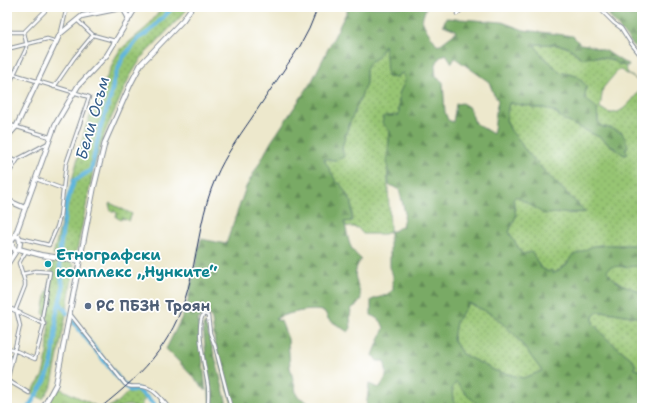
<svg xmlns="http://www.w3.org/2000/svg" width="649" height="415" viewBox="0 0 649 415" font-family="'Shantell Sans',sans-serif">
<style>
.grass{fill:url(#grass-dots);stroke:#597a68}
.forest{fill:url(#forest-firs);stroke:#4a6c62;fill-rule:evenodd}
.park{fill:url(#park-crowns);stroke:#597a68}
.lines{fill:none;stroke-linecap:round;stroke-linejoin:round}
.river{stroke:#61b6dd;stroke-width:4.5}
.street-casing{stroke:#848c95;stroke-width:4.5}
.secondary-casing{stroke:#848c95;stroke-width:6}
.street{stroke:#fff;stroke-width:2.5}
.secondary{stroke:#fff;stroke-width:4}
.rail{stroke:#1b2f5e;stroke-width:1}
.culture-dot{fill:#0f9aa8;stroke:#fff;stroke-width:1.5}
.service-dot{fill:#5c6f8a;stroke:#fff;stroke-width:1.5}
.labels{text-anchor:middle;stroke-width:3.5;stroke-linejoin:round;paint-order:stroke}
.culture-label{font-size:15px;font-weight:bold;fill:#0d838f;stroke:#fff;text-anchor:start}
.service-label{font-size:15px;font-weight:bold;fill:#4e5e75;stroke:#fff;text-anchor:start}
.water-label{font-size:16px;font-style:italic;fill:#345e8a;stroke:#fff}
</style>
<defs>
<pattern id="grass-dots" width="8" height="8" patternUnits="userSpaceOnUse"><rect width="8" height="8" fill="#97c573"/><path d="M2 2h.1M6 6h.1" fill="none" stroke="#7aa062" stroke-width="1.8" stroke-linecap="round"/></pattern>
<pattern id="forest-firs" width="22" height="20" patternUnits="userSpaceOnUse"><rect width="22" height="20" fill="#79aa65"/><path d="M5 1l3.5 6h-7zM16 11l3.5 6h-7z" fill="#628b56"/></pattern>
<pattern id="park-crowns" width="20" height="18" patternUnits="userSpaceOnUse"><rect width="20" height="18" fill="#97c573"/><path d="M2 6a3 3 0 1 1 6 0M12 15a3 3 0 1 1 6 0" fill="none" stroke="#7aa062"/></pattern>
</defs>
<rect width="100%" height="100%" fill="#fff"/>
<filter id="ink" filterUnits="userSpaceOnUse"><feTurbulence type="fractalNoise" baseFrequency=".025" numOctaves="2"/><feDisplacementMap in="SourceGraphic" scale="8" xChannelSelector="R" yChannelSelector="G"/><feConvolveMatrix kernelMatrix="1 2 1 2 8 2 1 2 1" color-interpolation-filters="sRGB"/></filter>
<filter id="wash" filterUnits="userSpaceOnUse"><feTurbulence type="fractalNoise" baseFrequency=".012" numOctaves="4" result="noise"/><feDisplacementMap in="SourceGraphic" scale="16" xChannelSelector="R" yChannelSelector="G"/><feGaussianBlur stdDeviation="0.9" result="paint"/><feColorMatrix in="noise" values="0 0 0 0 0 0 0 0 0 0 0 0 0 0 0 0 0 1.4 0 .05"/><feComposite in="paint" operator="in"/></filter>
<g filter="url(#wash)">
<rect width="100%" height="100%" fill="#ede8cc"/>
<path class="grass" d="M163 7H188L185 12 171 27 142 57 129 78 106 130 94 167 76 255H74L73 258 53 255 86 126 116 56 121 49 147 27Z
M533 44C550 45 566 42 578 56L597 57 613 60 625 66 628 74 642 83 619 69 603 88 600 108C603 109 608 113 611 113 624 114 635 96 642 87V243L633 245H601L593 246 572 256 566 265 553 274 540 267 537 261 529 253 522 254 509 232 516 216 513 199 516 196 567 214 586 212 546 173 523 147 520 141 511 131 506 120 509 103 528 106V104L533 108H544L555 112 564 120 599 137 624 155 628 154 625 148 628 145 623 138 622 132H620L611 128 602 127 598 121V116L585 99 586 86 577 76 559 72 550 62 544 58Z
M383 45H384L386 57 400 74 403 73 405 81 399 94V115L393 116C384 154 389 192 390 231L385 234H363L358 228 346 226 344 222 352 221V203L337 183 323 159 336 160 342 147 349 125 362 94 366 83V69L371 61 378 57Z
M110 203 132 214 129 221 122 218 121 220 116 217 117 213 114 211 113 213 111 211 109 204Z
M53 259 70 262 74 265V267L65 320 52 385 43 399 31 393C34 387 41 381 43 374 49 356 47 338 49 320L43 313 47 291H50Z
M615 266 623 267 642 266V293C629 287 616 283 606 272L610 267Z
M469 303 493 315 515 335 542 371 523 378 496 371 462 354 453 339 456 322Z
M598 312H608L642 318V368L640 370 635 369V364L632 359 606 338 593 323V316Z
M455 382H456L482 408H457L453 400 452 388 454 386Z
M131 389 138 391 146 399 142 402V406L144 408H135L129 405 117 408H107L118 402Z"/>
<path class="forest" d="M348 7H426L422 20 426 29 438 46 454 34 456 30 443 25 446 18 502 22 524 30 573 36 580 44 588 45 606 51 623 62 629 64 628 66C622 66 617 64 613 60 603 58 594 54 585 59 577 56 578 54 572 50 563 42 545 45 534 44L544 58 550 62 559 72 577 76 586 86 585 99 597 108 598 121 602 127 611 128 620 132H622C623 137 628 142 628 147L625 148 628 154 624 155 599 137 564 120 555 112 544 108H533L529 105 528 106 509 103 506 120 511 131 520 141 523 147 546 173 586 212 544 214 516 196 513 200 516 216 509 232 522 254 532 252 540 267 548 272 552 270 553 274 566 265 572 256 593 246 601 245H633L642 243V266C637 267 613 266 611 267 608 268 608 269 607 272L617 282 642 293V318L608 312H598L593 316V323L606 338 632 359 635 364V369L640 370 642 368V408H482L466 394 456 382 452 389 453 400 457 408H366L369 384 379 388C387 377 388 375 384 361H377L373 355 384 328 381 321 371 315V300L386 295 393 290V276L390 267V231H394L402 226 405 213 399 189 389 185 387 161 390 131 382 123 384 116 399 115V94L405 81 403 73 400 74 396 78 387 77 386 57 384 45 378 57 371 61 366 69V83L362 94 349 125 342 147 344 157 336 160 324 159 337 183H340L352 203V221L344 222C350 239 346 246 361 259 350 276 358 280 361 298L358 304 351 309 350 317 351 328 348 332 328 319 325 312C314 307 286 313 275 319L281 321 288 339 290 367 297 396 309 403 310 408H233L215 343 212 320 208 313H203L198 320 206 391 179 362 166 349 186 309 201 239 226 244 246 187 271 142 312 81 347 11ZM446 54 452 63 455 58 489 82 494 95 498 100C495 111 496 123 493 134L475 123 470 108 462 103 456 104 453 122 448 120 445 112 443 82 436 77 435 67 439 58ZM469 303 493 315 515 335 542 371 523 378 496 371 462 354 453 339 456 322Z
M602 7H642V56L605 11Z
M72 319H73L124 382 121 384 77 329 71 320Z
M205 323 215 357 228 408H210L208 378 203 326Z"/>
<path class="park" d="M57 388H59L96 406 93 408H45Z"/>
<g class="lines">
<path class="river" d="M60 303 67 313
M72 320 121 382 131 391 137 389 138 390 154 404V408
M28 408 45 381 52 363 56 328V316L63 288 60 267V248L66 205 74 181 91 170 100 129 110 99 114 80 122 59 138 39 151 30 173 7"/>
</g>
</g>
<g filter="url(#ink)">
<g class="lines">
<defs>
<path id="street" d="M598 7 614 23 621 28 630 42 642 57
M457 14 464 7
M7 30 12 32H24L45 11
M61 32 67 7
M93 35 115 41
M7 49 47 39 57 42
M7 72 89 97 66 164 60 216 57 227 49 245 20 238
M54 87 74 58 93 35 77 20
M7 89 27 47 24 32
M7 124 50 137
M7 157 15 161
M7 176 18 159 48 143
M36 179 63 189
M7 234 13 237
M7 307 44 324
M70 314 125 384C131 389 137 385 144 387 155 389 162 400 169 408
M7 347 35 359 43 328 44 324 42 318 50 272 36 271 22 274
M7 380 29 393
M7 382 20 326 16 309 25 286V282L19 263 26 251
M161 400 162 408
M208 408C208 400 209 393 208 386 206 372 194 323 204 314L208 316 210 333 215 346 231 408"/>
<path id="secondary" d="M123 8 128 17V21
M7 137 16 127 60 34 82 16 126 7
M7 200 25 208
M15 236 55 125 78 86 107 55 136 7
M15 236 19 237 20 243 19 249 16 250 13 248C11 243 11 239 15 236Z
M7 265 16 251 19 249 41 255 80 261
M43 408 56 384 94 187 105 142 131 83 141 64 183 20 192 7"/>
</defs>
<use href="#street" class="street-casing"/>
<use href="#secondary" class="secondary-casing"/>
<use href="#street" class="street"/>
<use href="#secondary" class="secondary"/>
<path class="rail" d="M100 408C148 370 177 339 191 277 199 243 202 209 216 177 225 156 238 138 251 119 267 95 283 71 300 46L309 29 318 7"/>
</g>
</g>
<circle class="culture-dot" cx="48" cy="264" r="4"/>
<circle class="service-dot" cx="88" cy="306" r="4"/>
<g class="labels">
<g class="culture-label">
<text x="56" y="260">Етнографски<tspan x="56" dy="17">комплекс „Нунките“</tspan></text>
</g>
<g class="service-label">
<text x="96" y="311">РС ПБЗН Троян</text>
</g>
<g class="water-label">
<text transform="translate(92 118) rotate(-74)" y="6">Бели Осъм</text>
</g>
</g>
<rect width="649" height="415" fill="none" stroke="#fff" stroke-width="24"/>
</svg>
